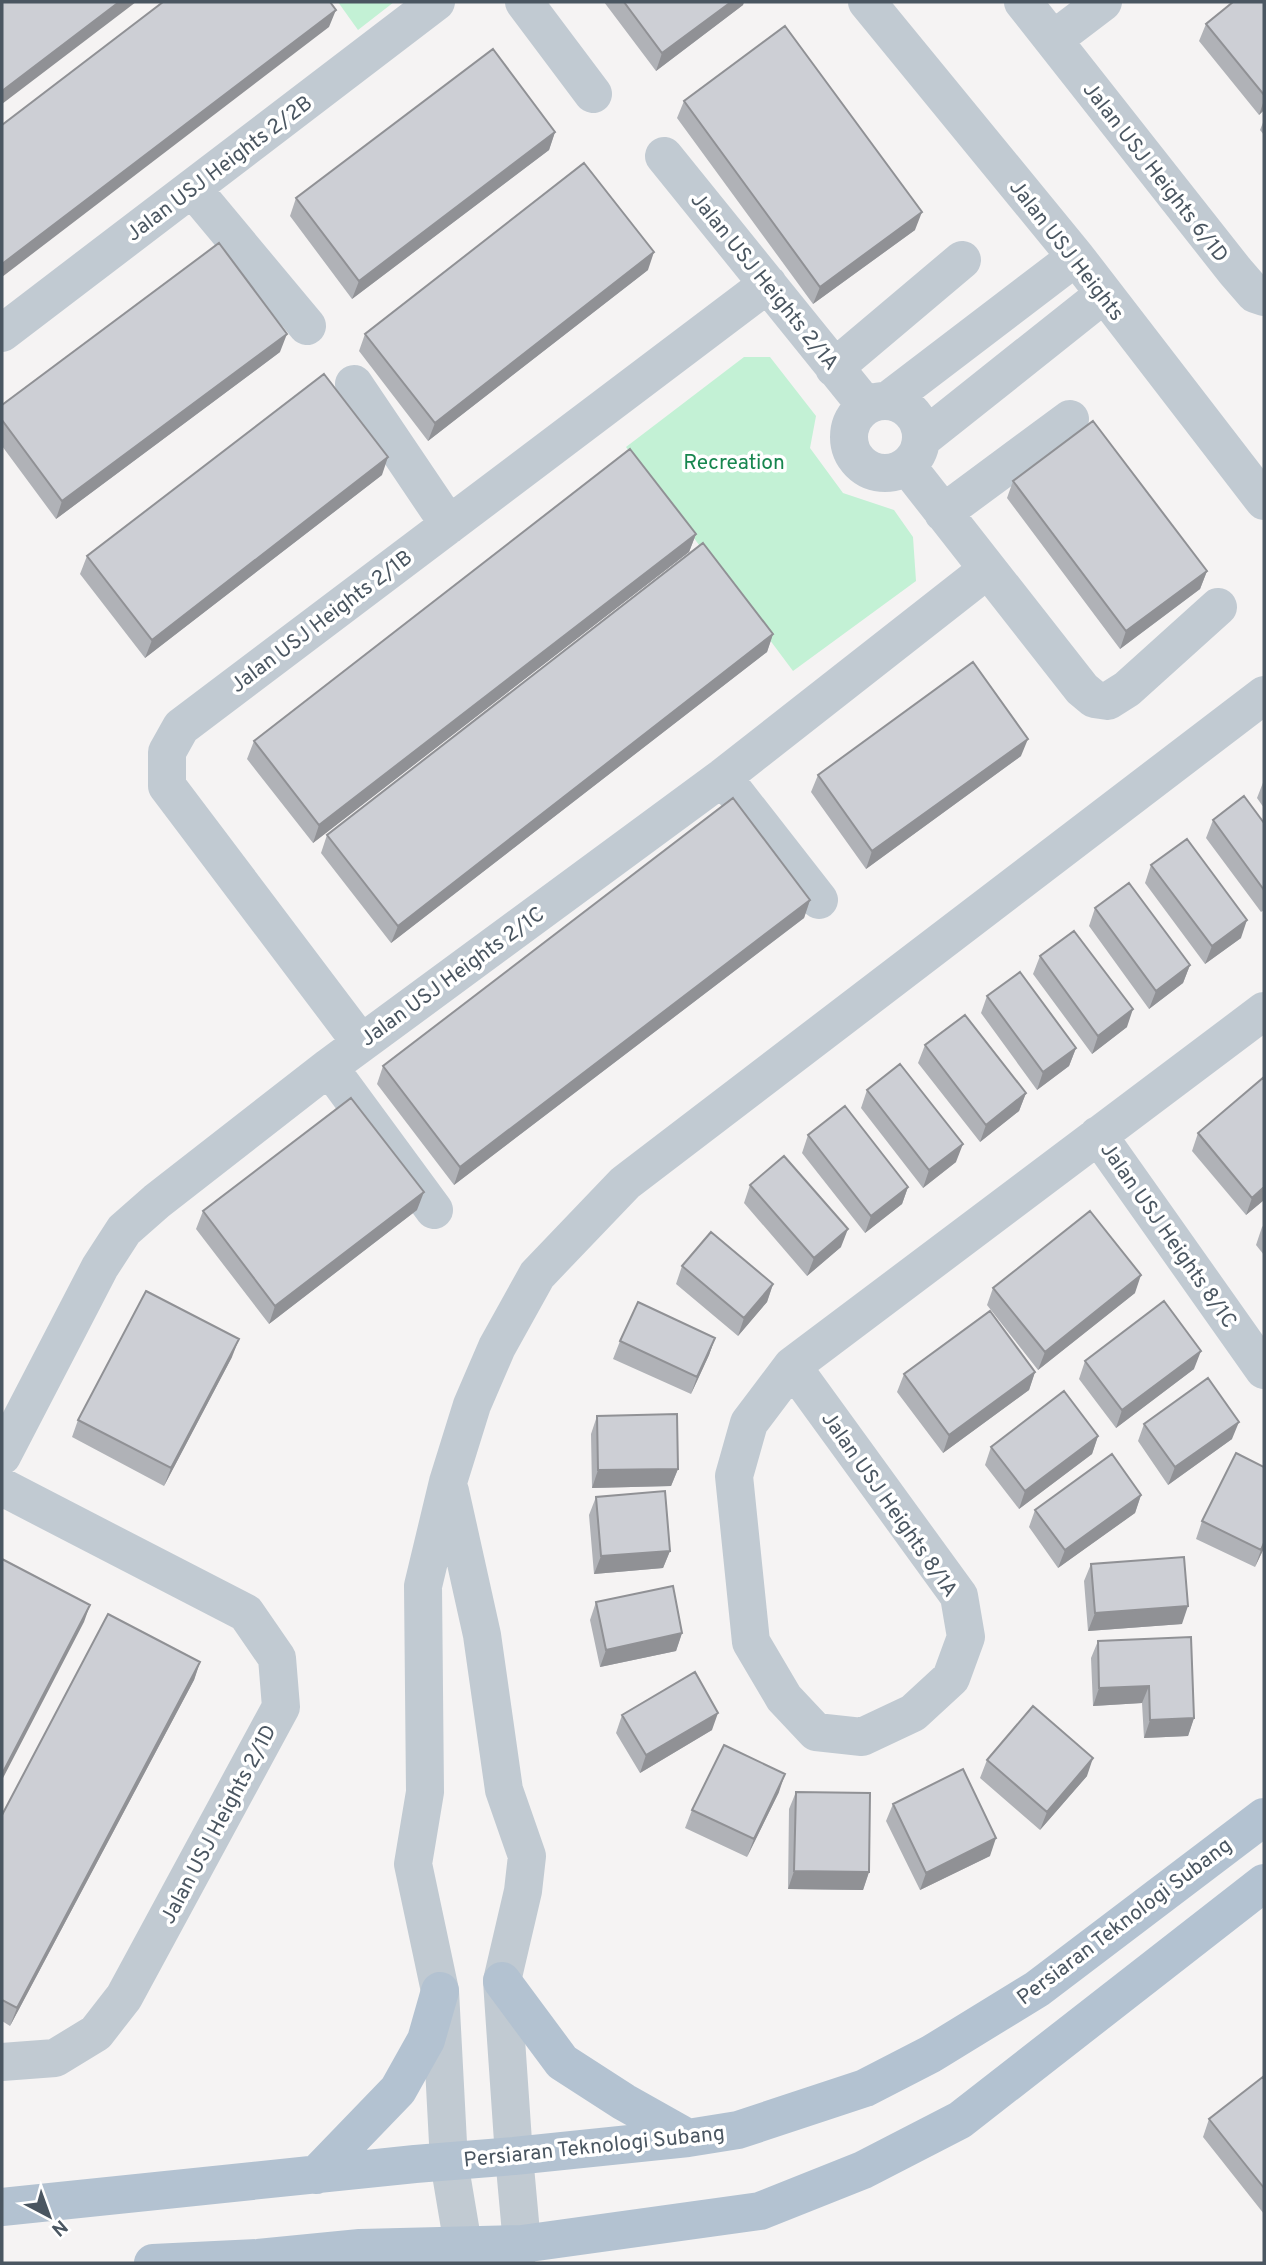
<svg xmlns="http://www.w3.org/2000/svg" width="1266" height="2265" viewBox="0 0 1266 2265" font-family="Overpass,sans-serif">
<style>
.green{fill:#c3f1d5}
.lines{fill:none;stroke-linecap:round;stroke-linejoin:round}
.minor{stroke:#c1cad2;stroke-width:38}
.major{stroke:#b3c2d1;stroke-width:38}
.wall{fill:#b0b2b7}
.shaded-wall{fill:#909195}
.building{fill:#cdcfd5;stroke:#909195;stroke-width:2}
.labels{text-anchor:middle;stroke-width:7;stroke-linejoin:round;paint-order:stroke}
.street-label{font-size:21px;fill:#4a5661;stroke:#fff}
.park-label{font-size:21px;fill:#17864f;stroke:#fff}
</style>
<rect width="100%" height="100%" fill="#f5f3f3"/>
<path class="green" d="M338 2H394L358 30Z
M744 357H770L816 416 810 448 843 493 894 510 913 537 916 581 793 671 626 447Z"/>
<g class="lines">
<path class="minor" d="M524 2 593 94
M867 2 1076 257 1264 501
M1023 2 1235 271 1255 294 1264 297
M1053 40 1103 2
M664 156 866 406
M192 188 307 326
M2 333 436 2
M834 368 962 260
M354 384 449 525
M887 401 1076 257
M849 437a36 36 0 1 1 72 0a36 36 0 1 1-72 0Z
M922 439 1103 295
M907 466 1082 689 1094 699 1108 701 1127 689 1218 607
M943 513 1070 419
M723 777 819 900
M361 1043 167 786V752L181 727 768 284
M329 1067 434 1210
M1098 1135 1264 1370
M792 1366 959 1596 966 1637 951 1678 913 1713 862 1737 816 1732 784 1698 751 1642 734 1476 749 1423 792 1366 1264 1011
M2 1456 100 1267 124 1230 157 1201 329 1067 723 777 987 570
M2 1487 246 1613 277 1658 281 1707 124 1997 96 2033 55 2058 2 2062
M450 1491 482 1635 504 1790 527 1856 523 1891 502 1981 514 2156 522 2244 514 2263
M480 2263 463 2245 449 2162 440 1991 413 1864 425 1792 423 1586 448 1482 472 1405 497 1347 537 1275 625 1183 1264 695"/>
<path class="major" d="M502 1981 562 2062 624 2102 688 2138
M316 2175 398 2090 426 2040 440 1991
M2 2207 415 2164 514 2156 688 2138 738 2130 865 2088 931 2054 1037 1989 1264 1817
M153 2263 258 2258 360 2248 522 2244 760 2211 863 2170 960 2120 1264 1883"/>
</g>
<path class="wall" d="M604 2H744L743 5 656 71Z
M1264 2V110L1259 115 1199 41 1206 24Z
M684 101 915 230 813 304 677 118Z
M1264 120V135L1260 130Z
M555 132 549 150 352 299 290 216 296 198Z
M648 270 428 441 359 351 365 334Z
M280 352 56 519 2 446V405Z
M382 475 145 658 80 574 87 556Z
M1013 481 1207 571 1200 589 1120 649 1007 498Z
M696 534 689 552 313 843 247 759 254 741Z
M773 634 767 652 391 943 321 853 327 835Z
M1021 756 866 869 811 792 818 775Z
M1264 780V808L1257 798Z
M1213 820 1264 823V910L1261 912 1206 838Z
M1151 865 1241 938 1205 964 1145 883Z
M810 900 804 918 454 1185 377 1084 383 1066Z
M1095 908 1190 965 1183 983 1149 1009 1089 926Z
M1040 956 1127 1027 1092 1054 1033 974Z
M987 996 1076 1048 1069 1066 1037 1090 981 1013Z
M925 1045 1026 1093 1019 1111 980 1142 918 1063Z
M867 1090 956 1162 923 1188 861 1108Z
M1198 1133 1264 1200 1246 1215 1192 1151Z
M808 1135 908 1187 902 1204 865 1233 802 1153Z
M750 1185 841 1247 807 1276 744 1203Z
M417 1210 269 1324 196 1229 203 1211Z
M1264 1225V1255L1256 1245 1262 1227Z
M682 1266 773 1284 767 1302 738 1336 676 1284Z
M993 1288 1135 1293 1038 1370 987 1305Z
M715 1338 709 1355 691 1394 613 1359 620 1341Z
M232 1357 164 1486 72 1437 78 1420Z
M1085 1361 1194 1369 1116 1428 1079 1379Z
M1035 1372 1029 1390 943 1453 897 1392 904 1374Z
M597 1416 678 1469 671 1486 592 1488 591 1434Z
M1144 1424 1232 1439 1168 1485 1138 1441Z
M1098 1436 1092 1454 1019 1509 985 1465 991 1447Z
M1264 1467V1548L1255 1567 1196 1539 1202 1521Z
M1141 1495 1135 1513 1058 1568 1029 1527 1035 1510Z
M596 1497 670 1551 663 1568 594 1574 589 1515Z
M1091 1564 1182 1624 1088 1631 1084 1581Z
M596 1602 682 1633 676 1651 600 1667 590 1620Z
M1098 1641 1194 1718 1188 1736 1144 1738 1142 1703 1093 1706 1091 1658Z
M200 1662 194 1680 10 2026 2 2021V1815Z
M622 1715 712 1730 640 1773 616 1733Z
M987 1760 1087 1776 1040 1830 980 1778Z
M779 1792 747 1857 685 1828 692 1810Z
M796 1792 869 1872 863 1890 788 1889 789 1809Z
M893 1804 990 1856 920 1890 886 1821Z
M1264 2076V2214L1203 2137 1209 2119Z"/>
<path class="shaded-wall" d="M119 2H136L2 104V91Z
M731 2H744L743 5 656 71 662 53Z
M336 10 329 27 2 277V264Z
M1264 100V110L1259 115Z
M555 132 549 150 352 299 359 281Z
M922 212 915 230 813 304 820 287Z
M654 252 648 270 428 441 435 423Z
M287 334 280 352 56 519 62 501Z
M388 457 382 475 145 658 152 640Z
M696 534 689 552 313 843 319 825Z
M1207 571 1200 589 1120 649 1126 631Z
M773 634 767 652 391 943 398 926Z
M1028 739 1021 756 866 869 872 851Z
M810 900 804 918 454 1185 460 1167Z
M1247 920 1241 938 1205 964 1212 946Z
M1190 965 1183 983 1149 1009 1156 991Z
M1133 1009 1127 1027 1092 1054 1098 1036Z
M1076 1048 1069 1066 1037 1090 1043 1072Z
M1026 1093 1019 1111 980 1142 986 1125Z
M963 1144 956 1162 923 1188 929 1170Z
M908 1187 902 1204 865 1233 871 1216Z
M1264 1187V1200L1246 1215 1252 1198Z
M424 1192 417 1210 269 1324 275 1306Z
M848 1229 841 1247 807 1276 814 1258Z
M1141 1275 1135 1293 1038 1370 1045 1352Z
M773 1284 767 1302 738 1336 744 1318Z
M715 1338 709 1355 691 1394 697 1377Z
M239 1339 232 1357 164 1486 171 1468Z
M1201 1351 1194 1369 1116 1428 1122 1410Z
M1035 1372 1029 1390 943 1453 949 1435Z
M1239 1422 1232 1439 1168 1485 1175 1467Z
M1098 1436 1092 1454 1019 1509 1025 1491Z
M678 1469 671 1486 592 1488 598 1470Z
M1141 1495 1135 1513 1058 1568 1065 1550Z
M1264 1543V1548L1255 1567 1261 1550Z
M670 1551 663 1568 594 1574 601 1556Z
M90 1605 84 1622 2 1780V1774Z
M1188 1606 1182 1624 1088 1631 1095 1613Z
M682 1633 676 1651 600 1667 606 1650Z
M200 1662 194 1680 10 2026 17 2008Z
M1149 1686 1142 1703 1093 1706 1099 1688Z
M718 1713 712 1730 640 1773 646 1755Z
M1194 1718 1188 1736 1144 1738 1150 1720Z
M1093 1758 1087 1776 1040 1830 1047 1812Z
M785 1774 779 1792 747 1857 754 1839Z
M996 1838 990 1856 920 1890 926 1873Z
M794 1871 869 1872 863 1890 788 1889Z"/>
<path class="building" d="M2 2H119L2 91Z
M163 2H330L336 10 2 264V125Z
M624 2H731L662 53Z
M1233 2H1264V95L1206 24Z
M785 26 922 212 820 287 684 101Z
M493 49 555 132 359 281 296 198Z
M584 163 654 252 435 423 365 334Z
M219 243 287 334 62 501 2 420V405Z
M324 374 388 457 152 640 87 556Z
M1093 421 1207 571 1126 631 1013 481Z
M630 449 696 534 319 825 254 741Z
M703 543 773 634 398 926 327 835Z
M973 662 1028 739 872 851 818 775Z
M1244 796 1264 823V890L1213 820Z
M733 798 810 900 460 1167 383 1066Z
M1187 839 1247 920 1212 946 1151 865Z
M1129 883 1190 965 1156 991 1095 908Z
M1074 931 1133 1009 1098 1036 1040 956Z
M1020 972 1076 1048 1043 1072 987 996Z
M965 1015 1026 1093 986 1125 925 1045Z
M900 1064 963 1144 929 1170 867 1090Z
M1264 1077V1187L1252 1198 1198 1133Z
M351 1098 424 1192 275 1306 203 1211Z
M845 1106 908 1187 871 1216 808 1135Z
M784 1156 848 1229 814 1258 750 1185Z
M1090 1211 1141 1275 1045 1352 993 1288Z
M711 1232 773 1284 744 1318 682 1266Z
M146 1291 239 1339 171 1468 78 1420Z
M1164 1301 1201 1351 1122 1410 1085 1361Z
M638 1302 715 1338 697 1377 620 1341Z
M990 1311 1035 1372 949 1435 904 1374Z
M1208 1378 1239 1422 1175 1467 1144 1424Z
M1064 1391 1098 1436 1025 1491 991 1447Z
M677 1414 678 1469 598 1470 597 1416Z
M1236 1453 1264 1467V1543L1261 1550 1202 1521Z
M1112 1454 1141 1495 1065 1550 1035 1510Z
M665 1491 670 1551 601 1556 596 1497Z
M1184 1557 1188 1606 1095 1613 1091 1564Z
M2 1559 90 1605 2 1774Z
M673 1586 682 1633 606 1650 596 1602Z
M108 1614 200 1662 17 2008 2 2000V1815Z
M1191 1637 1194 1718 1150 1720 1149 1686 1099 1688 1098 1641Z
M695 1672 718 1713 646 1755 622 1715Z
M1033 1706 1093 1758 1047 1812 987 1760Z
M724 1745 785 1774 754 1839 692 1810Z
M963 1769 996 1838 926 1873 893 1804Z
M796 1792 870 1793 869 1872 794 1871Z
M1264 2076V2188L1209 2119Z"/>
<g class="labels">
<g class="street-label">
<text transform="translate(219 168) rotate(-37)" y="7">Jalan USJ Heights 2/2B</text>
<text transform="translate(1156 172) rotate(52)" y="7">Jalan USJ Heights 6/1D</text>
<text transform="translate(1067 250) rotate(52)" y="7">Jalan USJ Heights</text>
<text transform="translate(765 281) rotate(51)" y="7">Jalan USJ Heights 2/1A</text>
<text transform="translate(321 621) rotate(-37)" y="7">Jalan USJ Heights 2/1B</text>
<text transform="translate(452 976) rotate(-36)" y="7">Jalan USJ Heights 2/1C</text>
<text transform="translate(1169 1235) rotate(55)" y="7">Jalan USJ Heights 8/1C</text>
<text transform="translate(890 1504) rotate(55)" y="7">Jalan USJ Heights 8/1A</text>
<text transform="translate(218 1824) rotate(-62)" y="7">Jalan USJ Heights 2/1D</text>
<text transform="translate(1124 1921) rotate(-37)" y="7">Persiaran Teknologi Subang</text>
<text transform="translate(594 2146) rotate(-6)" y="7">Persiaran Teknologi Subang</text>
</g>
<g class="park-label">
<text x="734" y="469">Recreation</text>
</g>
</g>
<rect width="1266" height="2265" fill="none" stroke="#4a5661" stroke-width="7"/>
<g transform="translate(49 2216) rotate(139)" stroke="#ffffff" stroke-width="5" paint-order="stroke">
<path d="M0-5L12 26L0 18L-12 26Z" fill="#4a5661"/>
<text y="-10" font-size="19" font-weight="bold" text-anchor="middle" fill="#4a5661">N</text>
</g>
</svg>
